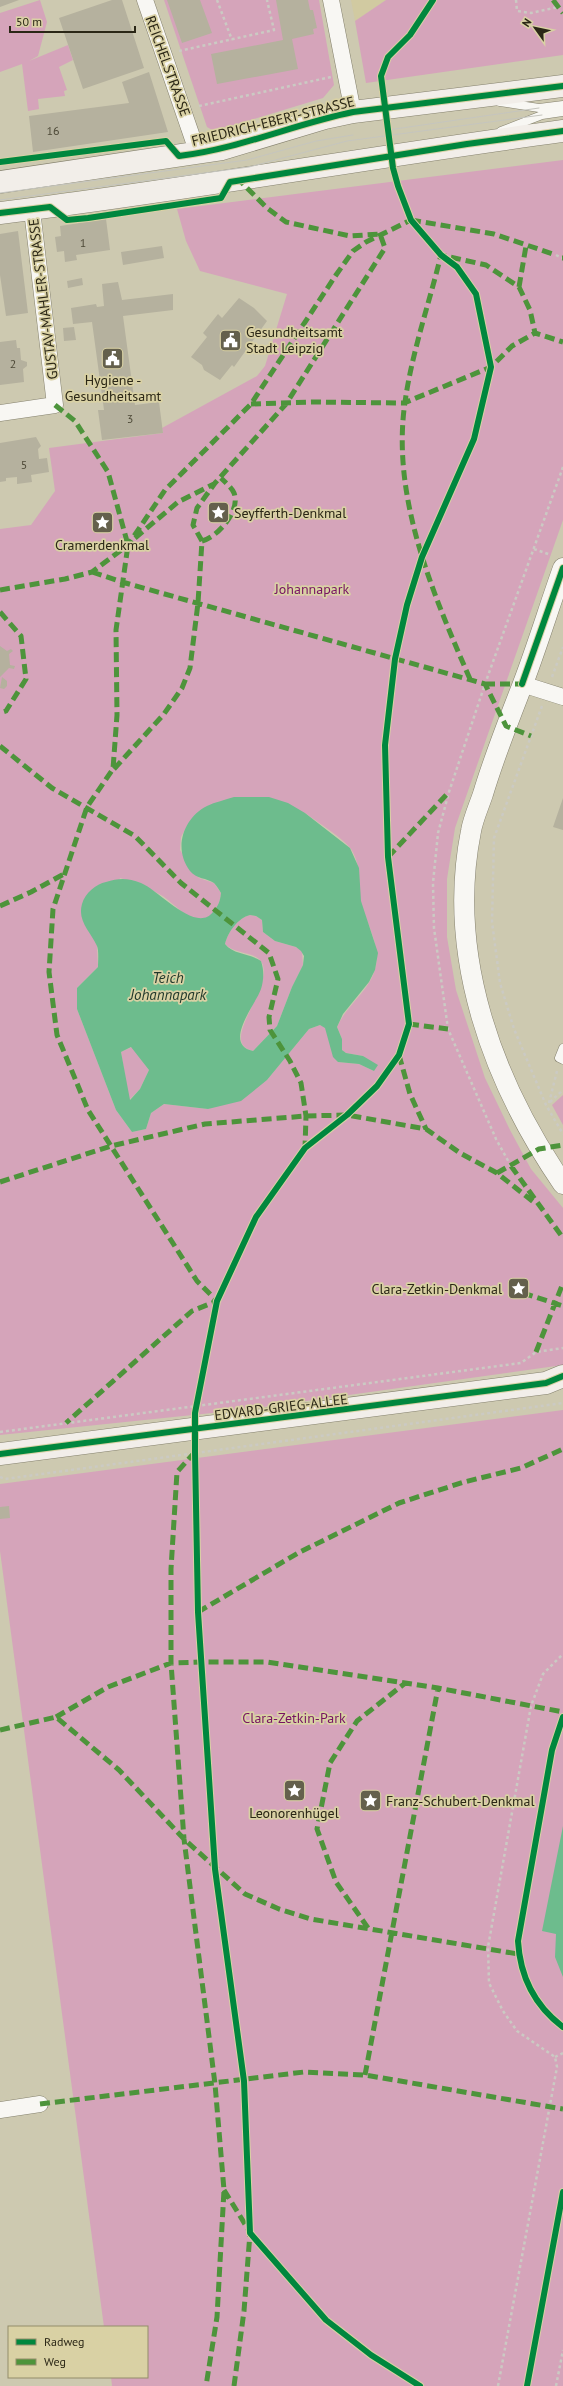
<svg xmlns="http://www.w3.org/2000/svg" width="563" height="2386" viewBox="0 0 563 2386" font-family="'PT Sans',sans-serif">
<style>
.built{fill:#d1caa1}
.green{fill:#d5a4ba;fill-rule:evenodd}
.water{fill:#6dbc8d;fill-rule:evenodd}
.building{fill:#b5b19e}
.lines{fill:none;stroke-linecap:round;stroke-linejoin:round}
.service-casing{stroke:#84806d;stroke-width:9}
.minor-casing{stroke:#84806d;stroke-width:17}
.tertiary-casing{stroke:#84806d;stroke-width:21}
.secondary-casing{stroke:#84806d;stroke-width:23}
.path{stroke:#cbcac3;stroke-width:2.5;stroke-dasharray:3 3;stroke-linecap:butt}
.service{stroke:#f8f7f3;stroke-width:8}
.minor{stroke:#f8f7f3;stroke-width:16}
.tertiary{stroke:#f8f7f3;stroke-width:20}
.secondary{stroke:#f2eee9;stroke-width:22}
.tram{stroke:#c5c5be;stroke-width:1}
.quiet{stroke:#4d943b;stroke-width:5;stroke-dasharray:10 5;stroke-linecap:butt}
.cycleway-casing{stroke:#d9d1a4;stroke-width:8}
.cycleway{stroke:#00873e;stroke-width:6}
.labels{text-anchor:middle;stroke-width:3.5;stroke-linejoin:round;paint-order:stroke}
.number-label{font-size:12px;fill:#4e4a38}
.street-label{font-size:14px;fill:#2b2716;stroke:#d9d1a4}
.poi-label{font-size:14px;fill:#2b2716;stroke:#d9d1a4;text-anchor:start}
.park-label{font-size:14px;fill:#771262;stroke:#d9d1a4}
.water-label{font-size:15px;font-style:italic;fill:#1f372a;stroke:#d9d1a4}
</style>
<rect width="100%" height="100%" fill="#cdc9b0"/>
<path class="built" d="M351 0H386L355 21Z"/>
<path class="green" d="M40 0 47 22 38 56 29 61 68 45 73 60 59 67 67 90 64 91 65 96 38 99 39 109 28 111 22 64 0 72V13Z
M164 0H319L334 85 323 98 214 131 207 127Z
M386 0H563V55L366 83 355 21Z
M563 160V520L455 828 447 879V937L456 990 485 1078 510 1130 531 1169 563 1208V1365L241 1410 0 1435V529L31 525 55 491 49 448 163 433 162 428 257 376 265 366 287 294 200 271 186 241 177 209ZM305 813C316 821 344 839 351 849 362 866 357 883 361 902 366 924 382 946 375 969 370 990 346 1006 337 1027L342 1039V1050L346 1053 363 1056 374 1071 359 1064 338 1062C332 1051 331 1039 325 1027L320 1025 309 1029 267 1080 208 1109 164 1104 151 1113 146 1129 132 1132 116 1110 77 1009V988L98 967 97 946 120 878C135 882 147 887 161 895 175 903 197 933 213 913 218 906 220 902 221 893L214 883 199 878 180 850 181 837 188 824Z
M250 915 256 916 262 920 263 932 275 941 296 947 302 951 303 965 292 987 277 1026 253 1051C217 1043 274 989 262 963 256 951 235 955 225 944 228 932 238 918 250 915Z
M132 1047 149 1070 140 1089 129 1100 121 1052Z
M563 1095V1125L552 1105Z
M563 1410V2386H112L111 2377H147V2327H104L0 1551V1484Z"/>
<path class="water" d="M234 797H269L288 803 305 813 350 848 359 868 361 901 378 953 375 970 369 982 343 1014 337 1027 342 1039V1050L346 1053 363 1056 378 1065 374 1071 359 1064 338 1062 333 1057 325 1028 320 1025 309 1029 267 1080 241 1101 208 1109 164 1104 151 1113 146 1129 132 1132 116 1110 77 1009V988L98 967C98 961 99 951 97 946 91 932 77 921 82 904 85 893 96 884 106 882 119 878 128 878 141 883 160 891 196 934 213 912 218 906 220 902 221 893 219 890 217 886 214 883 207 878 196 879 190 871 173 849 183 818 207 806 215 802 225 800 234 797ZM250 915 256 916 262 920 263 932 275 941 296 947 301 951 304 956 303 965 292 987 277 1026 253 1051C222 1044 256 1004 261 989 264 979 264 970 261 961 249 953 234 955 225 944 228 932 238 918 250 915ZM131 1047 149 1070 140 1089 130 1100 121 1052Z
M563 1826V1977L555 1957 556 1934 542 1931Z"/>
<path class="building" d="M0 0H19L0 7Z
M112 0H122L144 68 83 89 59 18Z
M167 0H200L212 33 182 43Z
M276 0H308L310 10H313L317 28 313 29 314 34 292 39 298 69 217 84 211 54 283 40Z
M149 72 168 132 33 152 29 116 129 103 122 82Z
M106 219 110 250 76 255 77 260 65 262 64 251 57 252 55 237 61 236 60 226Z
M18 231 28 313 6 316 0 275V234Z
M162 246 164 258 123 265 121 252Z
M82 278 83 285 68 288 67 281Z
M118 282 122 300 173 294V310L123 316 135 405 159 402 163 433 102 440 98 410H104L92 322 73 324 71 308 96 304 97 307 104 306 102 284Z
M239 298 254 308 267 321 234 367 232 365 220 380 204 370 202 365 191 357 207 337 203 333 218 314 222 318Z
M74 327 76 340 64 341 63 328Z
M16 340 17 348H20L21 360 27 362V366L23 369 24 382 0 385V342Z
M36 437 41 446 38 449 39 459 47 458 49 472 31 475 32 482 17 484V477L6 478V481L0 482V443Z
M0 646 7 651 11 649 13 651 9 654 10 665 15 666 14 669 9 668 0 677Z
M2 677 7 681V686L4 689 0 688Z
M563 798V830L553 827Z
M9 1506 10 1518 0 1519V1507Z"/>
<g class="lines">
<defs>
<path id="service" d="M500 102 539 108 563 105
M501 131 542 115 563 112
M563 1048 559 1058 563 1060"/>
<path id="minor" d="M145 0 198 154
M331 0 353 112
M0 413 55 405 32 210
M522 684 563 697
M0 2110 40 2104"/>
<path id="tertiary" d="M563 568C549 607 537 647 522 686 508 722 494 757 483 794 479 806 473 819 471 831 446 956 493 1082 563 1184"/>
<path id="secondary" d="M0 182 222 149 325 118 353 112 563 86
M0 213C188 190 375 156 563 131
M0 1454 546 1383 563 1376"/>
</defs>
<use href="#service" class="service-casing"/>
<use href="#minor" class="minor-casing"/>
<use href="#tertiary" class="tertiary-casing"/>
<use href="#secondary" class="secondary-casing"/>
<path class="path" d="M217 0 232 40
M516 0 517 11 531 13 558 7
M179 51 274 30 267 0
M381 85C381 58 396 53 410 33 419 23 426 11 433 0
M199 106 331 77
M556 255 562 258
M534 549 551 555
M552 677 563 647
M542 706 494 838 492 922 500 983 514 1029 546 1105 563 1134
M550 1102 563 1090
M549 1103 557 1071
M511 1166 496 1139 448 1029 434 928 433 883 438 833 449 792 485 684 563 467
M0 1432 521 1363 536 1352 563 1348
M0 1477 5 1479 563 1403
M555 2057 563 2053
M498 2386 557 2067 555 2057 517 2031 503 2011 489 1983 488 1947 531 1706 543 1674 563 1654
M556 2386 563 2350"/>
<use href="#service" class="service"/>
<use href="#minor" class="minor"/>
<use href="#tertiary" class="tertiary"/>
<use href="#secondary" class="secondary"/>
<path class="tram" d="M388 130 539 108
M0 193 247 160 316 141 353 135
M0 200 249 167 347 141 542 115"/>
<path class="quiet" d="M553 0 563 13
M411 220 494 234 556 255
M562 258H563
M519 287 526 246
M251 404 311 402 404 403 491 367 512 346 535 333
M55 405 75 421 108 472 128 545 116 630 117 715 113 769 87 807 53 909 49 972 57 1035 88 1110 197 1281 217 1301 192 1311 66 1423
M135 538 178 502 214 484
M202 541C218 537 241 510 234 493 232 488 225 482 221 478
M92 572 122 582 485 684 506 726 531 736
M0 590 65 579 92 572 128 545 165 490 251 404 336 275 353 251 366 242 411 220
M0 612 21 636 26 679 6 711 0 713
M470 679C433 594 391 497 405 402 412 352 429 304 441 255L486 265 519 287 530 310 535 333 563 342
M485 684H522
M0 746 52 788 135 836 181 883 269 953 278 979 269 1017 270 1030 290 1061 301 1083 306 1116 305 1148
M114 769 164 714 182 688 190 668 198 603 202 541 193 525 197 508 215 483 286 404 385 248 380 234 350 236 286 222 267 208 239 180
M388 857 449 792
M0 906 31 892 64 874
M409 1024 448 1029
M399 1055 410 1094 426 1129
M511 1166 563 1238
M497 1173 539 1149 563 1145
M0 1182 111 1146 205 1124 306 1116 347 1115 426 1129 460 1153 497 1173 536 1204
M523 1293 563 1306
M536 1352 563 1283
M195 1452 177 1472 171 1569V1663L184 1839 215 2084 224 2190 217 2317 206 2386
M198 1612 298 1553 399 1503 464 1482 521 1468 563 1449
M56 1717 108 1687 171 1663 201 1662H267L438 1688 563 1712
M0 1730 56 1717 119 1770 184 1839 245 1894 279 1909 311 1919 518 1954
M368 1928 336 1882 317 1829 330 1763 357 1721 404 1684
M365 2075 438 1688
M40 2104 304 2072 365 2075 563 2109
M224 2190 248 2229
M234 2386 244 2311 250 2233"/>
<defs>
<path id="cycleway" d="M0 162 166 141 179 156C239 149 294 124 353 112L563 86
M0 213 50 207 67 220 88 218 221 198 230 182 467 144 563 131
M522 684 563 568
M0 1454 546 1383 563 1376
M563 1717 552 1750 518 1941C520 1976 535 2006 563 2027
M420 2386 371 2355 326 2320 250 2233 244 2081 215 1869 198 1612 195 1452V1413L217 1301 256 1217 305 1148 347 1115 377 1086 399 1055 409 1024 388 857 385 745 395 659 407 605 422 557 474 439 491 367 476 294 457 267 441 255 411 220 398 186 393 168 381 76 388 57 410 35 433 0
M527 2386 563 2192"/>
</defs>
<use href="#cycleway" class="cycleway-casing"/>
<use href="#cycleway" class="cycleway"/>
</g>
<defs>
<symbol id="civic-square" viewBox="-11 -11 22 22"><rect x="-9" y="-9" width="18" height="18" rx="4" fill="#64604c" stroke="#d9d1a4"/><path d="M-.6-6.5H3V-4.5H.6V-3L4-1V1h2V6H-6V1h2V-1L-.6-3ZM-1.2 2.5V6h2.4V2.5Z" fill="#fff"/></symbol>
<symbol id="sight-square" viewBox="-11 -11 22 22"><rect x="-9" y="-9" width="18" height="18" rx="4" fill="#64604c" stroke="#d9d1a4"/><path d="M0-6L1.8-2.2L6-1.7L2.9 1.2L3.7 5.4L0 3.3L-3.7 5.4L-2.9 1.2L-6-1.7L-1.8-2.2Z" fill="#fff"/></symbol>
</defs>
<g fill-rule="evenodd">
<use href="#civic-square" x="218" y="328" width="25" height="25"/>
<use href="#civic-square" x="100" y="346" width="25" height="25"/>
<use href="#sight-square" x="206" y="500" width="25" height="25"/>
<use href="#sight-square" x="90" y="510" width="25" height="25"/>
<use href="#sight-square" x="506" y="1276" width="25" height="25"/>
<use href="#sight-square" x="282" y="1778" width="25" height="25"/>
<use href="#sight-square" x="358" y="1788" width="25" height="25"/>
</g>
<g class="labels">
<g class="number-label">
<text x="53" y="135">16</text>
<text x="83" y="247">1</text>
<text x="13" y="368">2</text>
<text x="130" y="423">3</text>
<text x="24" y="469">5</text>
</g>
<g class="street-label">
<text transform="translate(168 66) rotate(70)" y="5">REICHELSTRASSE</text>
<text transform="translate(273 121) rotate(-14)" y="5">FRIEDRICH-EBERT-STRASSE</text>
<text transform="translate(43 299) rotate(-97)" y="5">GUSTAV-MAHLER-STRASSE</text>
<text transform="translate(281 1407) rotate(-7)" y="5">EDVARD-GRIEG-ALLEE</text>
</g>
<g class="poi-label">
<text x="246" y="337">Gesundheitsamt<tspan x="246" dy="16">Stadt Leipzig</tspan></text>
<text x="113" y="385" text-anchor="middle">Hygiene -<tspan x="113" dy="16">Gesundheitsamt</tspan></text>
<text x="234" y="518">Seyfferth-Denkmal</text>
<text x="102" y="550" text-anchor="middle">Cramerdenkmal</text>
<text x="502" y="1294" text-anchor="end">Clara-Zetkin-Denkmal</text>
<text x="386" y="1806">Franz-Schubert-Denkmal</text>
<text x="294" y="1818" text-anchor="middle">Leonorenhügel</text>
</g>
<g class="park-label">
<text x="312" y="594">Johannapark</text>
<text x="294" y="1723">Clara-Zetkin-Park</text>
</g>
<g class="water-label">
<text x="168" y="983">Teich<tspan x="168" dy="17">Johannapark</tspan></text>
</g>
</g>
<rect x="8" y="2326" width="140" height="52" fill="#d9d1a4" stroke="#938d6b"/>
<rect x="16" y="2339" width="20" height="6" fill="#00873e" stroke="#938d6b"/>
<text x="44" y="2346" font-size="12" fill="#2b2716">Radweg</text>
<rect x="16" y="2359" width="20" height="6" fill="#4d943b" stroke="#938d6b"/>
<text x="44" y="2366" font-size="12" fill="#2b2716">Weg</text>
<g transform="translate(535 28) rotate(303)" stroke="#d9d1a4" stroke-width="3" paint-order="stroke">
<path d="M0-3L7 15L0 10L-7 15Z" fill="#2b2716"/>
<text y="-6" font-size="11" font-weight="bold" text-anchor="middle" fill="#2b2716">N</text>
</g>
<path d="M10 26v6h125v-6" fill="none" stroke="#2b2716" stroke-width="2"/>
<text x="16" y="26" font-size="12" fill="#2b2716" stroke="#d9d1a4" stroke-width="3" paint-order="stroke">50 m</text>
</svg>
